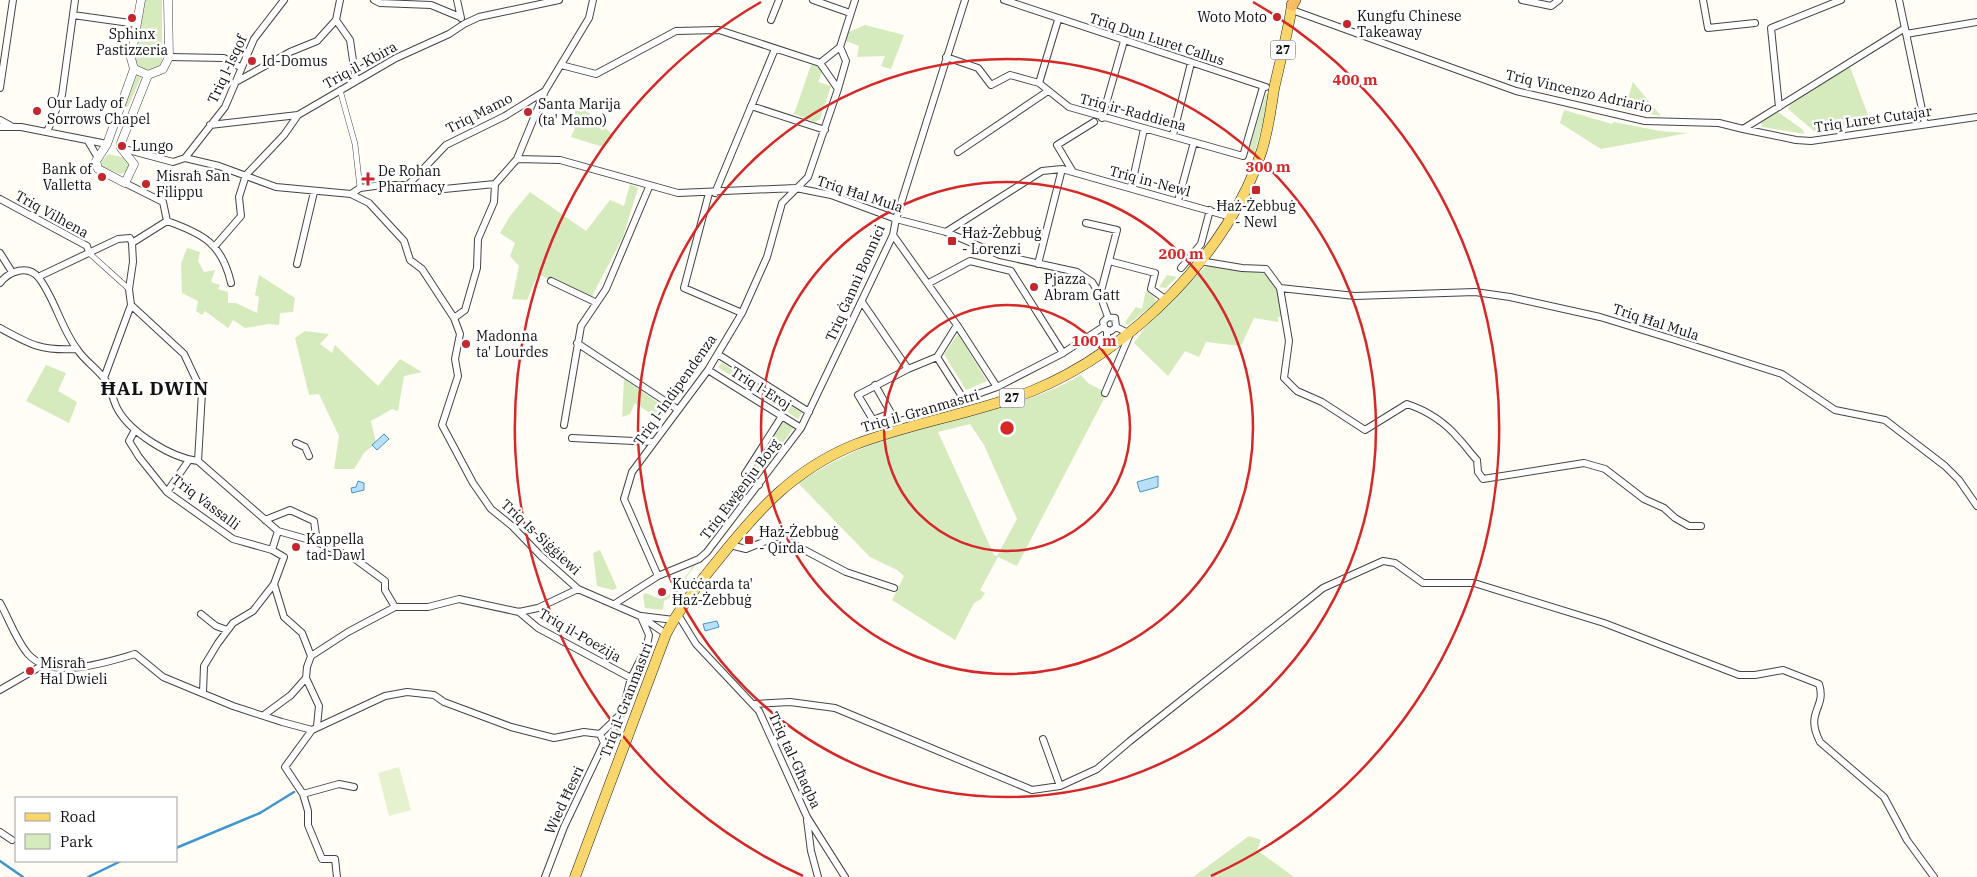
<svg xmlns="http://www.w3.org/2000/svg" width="1977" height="877" viewBox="0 0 1977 877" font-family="'IBM Plex Serif',serif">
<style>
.green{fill:#d5ebbd;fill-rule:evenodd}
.pitch{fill:#e6f2cf}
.water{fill:#b9e0f7;stroke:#3f96cf}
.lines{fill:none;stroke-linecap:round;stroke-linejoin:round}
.stream{stroke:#3f96cf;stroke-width:2.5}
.pedestrian-casing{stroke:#444;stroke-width:6}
.minor-casing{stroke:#444;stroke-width:8}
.tertiary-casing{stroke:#444;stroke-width:9}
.primary-casing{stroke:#222;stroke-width:11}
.trunk-casing{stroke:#222;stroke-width:12}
.pedestrian{stroke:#fff;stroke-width:5}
.minor{stroke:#fff;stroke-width:6}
.tertiary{stroke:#fff;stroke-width:8}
.primary{stroke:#f9d66b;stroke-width:10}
.trunk{stroke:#f7bc64;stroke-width:11}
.ring{fill:none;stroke:#d62828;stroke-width:2.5}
.poi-dot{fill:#c4262e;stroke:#fff;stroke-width:2}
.labels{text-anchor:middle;stroke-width:5;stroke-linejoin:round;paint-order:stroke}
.shield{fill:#fff;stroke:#585858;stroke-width:1}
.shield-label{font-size:12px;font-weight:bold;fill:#111}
.poi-label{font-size:14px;fill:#111;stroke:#fff;text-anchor:start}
.street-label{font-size:14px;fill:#111;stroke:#fff}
.district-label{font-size:19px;font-weight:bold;letter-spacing:1px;fill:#111;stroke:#fff}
.centre{fill:#d62828;stroke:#fff;stroke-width:2.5}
.ring-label{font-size:15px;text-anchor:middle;font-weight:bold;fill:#d62828;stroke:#fff;stroke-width:5;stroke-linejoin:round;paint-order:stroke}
</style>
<rect width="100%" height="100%" fill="#fffdf5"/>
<path class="green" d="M143 0H162V60L159 67 152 72 139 70 134 60Z
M865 25 904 35 891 69 881 66 885 56 857 57 859 46 846 41 849 32Z
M811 65 819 66 822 72 818 82 831 86 820 119 815 122 794 114Z
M1850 67 1871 123 1814 131 1788 109 1790 103Z
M137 75 141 77 128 107 125 106Z
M1633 81V82L1661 116 1625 110Z
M1266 94H1269L1270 97 1254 155 1248 153Z
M580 105 614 136 603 147 571 137 575 128 567 124Z
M1564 110 1612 124 1614 122 1660 131 1688 133 1601 149 1560 123Z
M1778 112 1802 129 1805 134 1762 127 1761 122Z
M108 154 126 158 130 163 126 172 121 174 102 167 101 162Z
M630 184 638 188 623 237 591 298 538 274 527 300 512 299 519 266 510 256 515 243 500 233 510 216 530 192 586 231 610 200 624 206Z
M187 248 200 252 198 261 204 272 215 270 211 282 220 285 218 289 228 292V303H236L257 313 259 297 255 295 259 275 295 298 293 312 280 313 279 325 269 324 245 328 233 320 228 328 205 311 202 315 196 311 198 301 182 293 181 264Z
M1206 266H1224L1266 274 1277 290 1284 317H1278V322L1254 318 1241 346 1206 342 1199 357 1185 351 1168 376 1134 343 1143 330Z
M1167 275 1177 277 1166 288 1159 287Z
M1146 290 1156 299 1155 303 1128 325 1125 322 1136 307 1142 309Z
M305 331 329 334 320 344 332 353 335 345 378 386 400 359 422 372 404 376 398 411 392 409 371 421 376 443 364 453 354 469H334L339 436 319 394 309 395 295 338Z
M958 334 987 381 966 390 944 354Z
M722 363 802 413 798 419 718 367Z
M46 365 66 373 58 391 77 402 69 423 26 401Z
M1081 375 1088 383 1107 393 1017 566 998 557 980 590 985 593 981 599 974 603 955 640 892 600 904 576 897 570 870 557 798 483C827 464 857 449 890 438 954 417 1022 409 1081 375ZM970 424 984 445 1017 519 997 556 994 555 938 432Z
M624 379 664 407 665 413 662 417 656 414 654 416 635 403 630 414 622 417Z
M784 421 794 427 759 478 749 472Z
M600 550 617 588 613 590 597 586 593 553Z
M692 566H695L670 598 664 601 663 610 645 608 643 595 646 593 660 599 667 597 690 571Z
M1249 836 1261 840 1257 850 1294 877H1193Z"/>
<path class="pitch" d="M399 767 411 810 389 816 378 773Z"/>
<path class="water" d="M384 434 389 439 377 450 372 445Z
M1158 476V487L1140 492 1137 482Z
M358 481 364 483V490L352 493 351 488 356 487Z
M717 621 719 627 705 631 703 624Z"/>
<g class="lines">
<path class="stream" d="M176 848 260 813 294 792
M0 861 23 877
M88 877 121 861"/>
<defs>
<path id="pedestrian" d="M340 90 355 144 360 188
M89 253 129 289"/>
<path id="minor" d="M374 0 380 3 431 5 460 17
M457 0 461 18
M813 0 850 13
M1004 0 1266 87
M1522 0 1551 6 1559 0
M1703 0 1708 28 1755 23
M1899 0 1925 124
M1292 10 1516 91 1645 121 1719 123 1743 129 1905 28
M73 15 137 24
M336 20 350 40 356 81
M771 20 779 0
M1906 34 1977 22
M169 57 224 58 240 67
M946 57 978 68 991 85 1010 75 1039 83 1069 107 1243 156 1263 87
M561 65 596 74 676 31 719 30 820 63
M234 83 290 52 317 41 336 20 340 0
M1039 83 1058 20
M0 88 13 0
M838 89 846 61 840 47
M751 106 825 130
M1779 107 1771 28 1841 0
M1102 118 1124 41
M0 120 11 126
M210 125 298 115 396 58 449 34 464 24 479 17 559 0
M0 127H21L107 144
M1743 129 1796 140 1811 141 1977 117
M47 132 62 95 75 0
M1173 135 1191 63
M88 141 98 158
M121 148 173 162 185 158 219 166 276 187 351 194 369 203 404 241 410 260 422 269 454 318 460 334 455 359 458 376 442 425 473 483 491 509 512 526 541 556 578 589 640 616 666 634
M958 152 1048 91
M185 158 225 107 254 39 284 0
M517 159 560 160 678 193 796 188 831 195 896 219 946 232 1000 255 1077 272 1092 282 1100 295 1108 317
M1073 172 1057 145 1094 122
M125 183 163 202 167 221
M408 185 446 145 505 116 545 91
M1131 188 1144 129
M709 193 684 288 742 313
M715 193 775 49
M351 194 360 188 382 185H408L434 190 495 184
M0 199 87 246 89 253
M1178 201 1194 142
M167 221C204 234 222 244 231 283
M1086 223 1117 230 1100 295
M946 232 1042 171 1062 169 1231 217
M893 235 957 325 997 387
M215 246 241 216 239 197 246 175 284 135 298 115
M0 253 12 272
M1109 261 1155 273 1151 289 1165 299
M1200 261 1242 268 1266 269 1280 288 1289 341 1284 378 1297 391 1322 402 1365 430 1407 404C1428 411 1444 421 1459 439 1466 446 1470 453 1477 460L1478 472 1483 479 1584 463 1605 469 1644 499 1664 508 1675 518 1689 526H1701
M297 264 314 192
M1038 264 1062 169
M1181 268 1201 244 1210 210
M38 277 118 239 130 238 132 243
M551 281 595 302
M0 283C9 271 28 264 39 278 55 299 61 328 77 349 84 360 95 367 103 377 111 386 112 398 117 408 130 433 172 458 198 461L278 531 317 542 355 559 385 581V590L395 607
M929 283 970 261 1011 271 1063 353
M1280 288 1355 296 1475 292 1510 297 1600 317 1672 339 1782 374 1835 410 1885 420 1945 466 1959 480 1977 506
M862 302 908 369
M131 305 184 354 202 392 198 461
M1108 317 1103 322 1105 329 1111 331 1116 327
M1108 317 1115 318 1116 327
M454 318 465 310 477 268 478 239 494 202 495 184 517 159 545 91 589 18 593 0
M0 328C31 345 41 351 77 349
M577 343 677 409
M1107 351V330
M719 355 809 412
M937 357 963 398
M708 370 801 428
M104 378 131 305 129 289 133 262 132 243 167 221
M875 385 891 413 873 420 858 395 908 369 937 357 957 325
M1105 393 1130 334 1116 327
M928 412 997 387 1063 353 1103 327
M564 425 581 326 606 289 649 187
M135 430 129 441 139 457 167 492 233 539 272 550 284 557 274 584 253 611 233 623 218 643 204 666 203 693
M572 438 654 442
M296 443 305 447 309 456
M759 485 745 474 782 416
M167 492 189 460
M265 520 290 510 314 521 317 542
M730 545 746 549 778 536 846 572 894 588
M272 550 278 531
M658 576 624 499 632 472 708 370 742 313 767 257 782 203 808 177 838 89 820 63 840 47 855 0
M274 584 284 617 302 633 311 656
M0 603C9 619 16 640 28 654 52 681 107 662 135 654L163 677 233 706 282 722 312 730 385 696 407 692 434 695 444 702 511 727 554 738 584 732 600 734
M616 603 658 576 699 559 707 552 801 428 893 235 896 219 965 0
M519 612 538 628 631 678
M677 613 696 644 759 711 807 817 845 877
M201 614 216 626 227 630
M641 616 674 620
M306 678 319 706 317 726
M0 690 43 665
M753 704 790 702 835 708 1032 790 1060 786 1097 769 1130 741 1323 588 1383 561 1395 563 1423 583H1474L1604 623 1739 675H1755L1783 670 1819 684C1827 709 1804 711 1820 742L1884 797 1907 840 1934 877
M264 715 291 695 306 678 307 667 311 656 348 632 395 607H428L459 599 519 612 538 608 578 589
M312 730 285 767 303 794 308 811V825L322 859H335L337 877
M600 734 622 713 631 678 647 646 649 635 641 617
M1043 739 1060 786
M303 794 339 784 354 787
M807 820 811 851 818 877
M0 832 12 840
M545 877 564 827 604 743 600 734"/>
<path id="tertiary" d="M141 0 131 58 134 69 148 75 163 69 169 57 168 0
M134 69 107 144 96 161 98 169 125 183 134 164 121 148V143L148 75"/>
<path id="primary" d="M575 877 666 634C680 607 699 583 718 560 758 510 793 470 854 445 912 422 974 414 1032 391 1131 351 1230 252 1262 150 1268 130 1271 110 1274 89 1280 61 1288 33 1292 5"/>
<path id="trunk" d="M1292 5 1295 0"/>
</defs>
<use href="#pedestrian" class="pedestrian-casing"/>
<use href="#minor" class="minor-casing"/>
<use href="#tertiary" class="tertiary-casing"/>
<use href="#primary" class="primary-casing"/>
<use href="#trunk" class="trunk-casing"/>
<use href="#pedestrian" class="pedestrian"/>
<use href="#minor" class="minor"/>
<use href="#tertiary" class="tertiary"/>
<use href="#primary" class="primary"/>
<use href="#trunk" class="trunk"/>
</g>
<g class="ring">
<circle cx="1007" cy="428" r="123"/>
<circle cx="1007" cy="428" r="246"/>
<circle cx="1007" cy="428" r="369"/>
<path d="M803 876A492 492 0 0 1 761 2M1253 2A492 492 0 0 1 1211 876"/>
</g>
<g class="poi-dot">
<circle cx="1277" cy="17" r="5"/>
<circle cx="132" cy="18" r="5"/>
<circle cx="1347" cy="24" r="5"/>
<circle cx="252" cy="61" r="5"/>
<circle cx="37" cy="111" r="5"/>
<circle cx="528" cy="112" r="5"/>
<circle cx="122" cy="146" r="5"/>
<circle cx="102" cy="177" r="5"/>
<path d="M365.5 171.5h5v5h5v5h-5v5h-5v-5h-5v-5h5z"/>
<circle cx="146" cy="184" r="5"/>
<rect x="1251" y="185" width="10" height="10" rx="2.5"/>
<rect x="947" y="236" width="10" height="10" rx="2.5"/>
<circle cx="1034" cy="287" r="5"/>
<circle cx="466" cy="344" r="5"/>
<rect x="744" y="535" width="10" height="10" rx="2.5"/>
<circle cx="296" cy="547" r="5"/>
<circle cx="662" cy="592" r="5"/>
<circle cx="30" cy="671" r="5"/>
</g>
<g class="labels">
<g class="shield">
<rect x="1270.5" y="40.5" width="25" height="19" rx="4"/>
<rect x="999.5" y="388.5" width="25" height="19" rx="4"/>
</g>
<g class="shield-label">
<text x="1283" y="54">27</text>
<text x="1012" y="402">27</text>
</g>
<g class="poi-label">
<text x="1357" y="21">Kungfu Chinese<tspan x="1357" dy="16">Takeaway</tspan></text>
<text x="1267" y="22" text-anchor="end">Woto Moto</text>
<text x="132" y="39" text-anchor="middle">Sphinx<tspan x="132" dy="16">Pastizzeria</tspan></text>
<text x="262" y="66">Id-Domus</text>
<text x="47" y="108">Our Lady of<tspan x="47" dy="16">Sorrows Chapel</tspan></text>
<text x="538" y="109">Santa Marija<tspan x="538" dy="16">(ta' Mamo)</tspan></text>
<text x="132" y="151">Lungo</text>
<text x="92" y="174" text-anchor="end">Bank of<tspan x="92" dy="16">Valletta</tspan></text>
<text x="378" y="176">De Rohan<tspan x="378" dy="16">Pharmacy</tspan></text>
<text x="156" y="181">Misraħ San<tspan x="156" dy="16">Filippu</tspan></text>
<text x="1256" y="211" text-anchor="middle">Ħaż-Żebbuġ<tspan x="1256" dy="16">- Newl</tspan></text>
<text x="962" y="238">Ħaż-Żebbuġ<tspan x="962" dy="16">- Lorenzi</tspan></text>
<text x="1044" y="284">Pjazza<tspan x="1044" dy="16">Abram Gatt</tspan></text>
<text x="476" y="341">Madonna<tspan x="476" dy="16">ta' Lourdes</tspan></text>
<text x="759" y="537">Ħaż-Żebbuġ<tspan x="759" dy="16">- Qirda</tspan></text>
<text x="306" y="544">Kappella<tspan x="306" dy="16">tad-Dawl</tspan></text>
<text x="672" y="589">Kuċċarda ta'<tspan x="672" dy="16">Ħaż-Żebbuġ</tspan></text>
<text x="40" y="668">Misraħ<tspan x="40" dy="16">Ħal Dwieli</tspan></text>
</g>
<g class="street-label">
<text transform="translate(1157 39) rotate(18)" y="5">Triq Dun Luret Callus</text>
<text transform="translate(360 65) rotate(-29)" y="5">Triq il-Kbira</text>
<text transform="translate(227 69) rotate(-65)" y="5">Triq l-Isqof</text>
<text transform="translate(1579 91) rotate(13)" y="5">Triq Vincenzo Adriario</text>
<text transform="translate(1133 112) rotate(15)" y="5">Triq ir-Raddiena</text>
<text transform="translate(479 113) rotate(-27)" y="5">Triq Mamo</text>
<text transform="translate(1873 119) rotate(-8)" y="5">Triq Luret Cutajar</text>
<text transform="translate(1150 181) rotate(15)" y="5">Triq in-Newl</text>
<text transform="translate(860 194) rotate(18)" y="5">Triq Ħal Mula</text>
<text transform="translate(52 214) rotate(29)" y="5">Triq Vilhena</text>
<text transform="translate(855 283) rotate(-66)" y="5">Triq Ġanni Bonnici</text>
<text transform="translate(1656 322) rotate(18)" y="5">Triq Ħal Mula</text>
<text transform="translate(761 388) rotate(32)" y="5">Triq l-Eroj</text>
<text transform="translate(675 390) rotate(-55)" y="5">Triq l-Indipendenza</text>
<text transform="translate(920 411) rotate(-16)" y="5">Triq il-Granmastri</text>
<text transform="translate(740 489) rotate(-53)" y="5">Triq Ewġenju Borg</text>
<text transform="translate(206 502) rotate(37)" y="5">Triq Vassalli</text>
<text transform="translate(541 537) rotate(43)" y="5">Triq Is-Siġġiewi</text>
<text transform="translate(580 635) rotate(30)" y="5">Triq il-Poeżija</text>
<text transform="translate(626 700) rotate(-69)" y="5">Triq il-Granmastri</text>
<text transform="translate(795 760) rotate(65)" y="5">Triq tal-Għaqba</text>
<text transform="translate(564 800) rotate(-65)" y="5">Wied Ħesri</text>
</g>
<g class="district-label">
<text x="155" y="395">ĦAL DWIN</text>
</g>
</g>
<circle cx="1007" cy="428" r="8" class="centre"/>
<g class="ring-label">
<text x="1355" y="85">400 m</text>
<text x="1268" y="172">300 m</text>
<text x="1181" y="259">200 m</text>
<text x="1094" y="346">100 m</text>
</g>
<rect x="15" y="797" width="162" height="65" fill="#ffffff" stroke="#a0a0a0"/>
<rect x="25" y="813" width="25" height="8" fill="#f9d66b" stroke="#a0a0a0"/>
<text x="60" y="822" font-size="15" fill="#111111">Road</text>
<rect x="25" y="834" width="25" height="15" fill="#d5ebbd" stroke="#a0a0a0"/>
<text x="60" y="847" font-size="15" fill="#111111">Park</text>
</svg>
